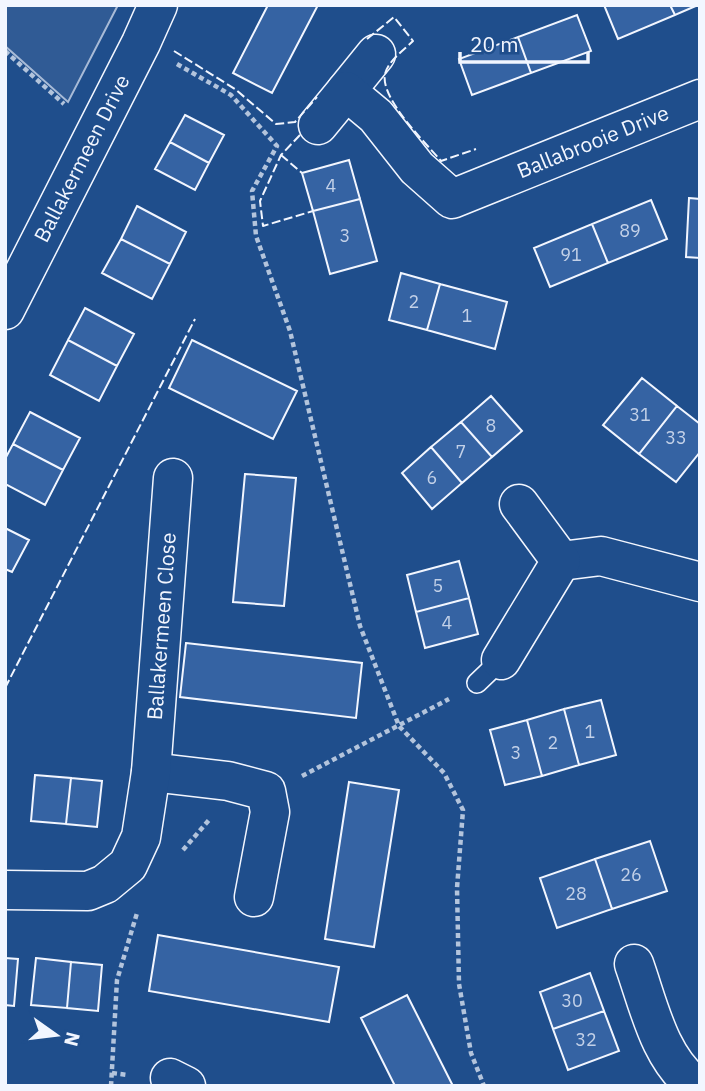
<svg xmlns="http://www.w3.org/2000/svg" width="705" height="1091" viewBox="0 0 705 1091" font-family="'IBM Plex Sans',sans-serif">
<style>
.built{fill:#305b95;stroke:#a8bbd7;stroke-width:2}
.building{fill:#3563a3;stroke:#f2f6ff;stroke-width:2}
.lines{fill:none;stroke-linecap:round;stroke-linejoin:round}
.lane-casing{stroke:#f2f6ff;stroke-width:22}
.street-casing{stroke:#f2f6ff;stroke-width:41}
.path{stroke:#b3c4dc;stroke-width:4.5;stroke-dasharray:5 3.5;stroke-linecap:butt}
.lane{stroke:#1f4e8c;stroke-width:19}
.street{stroke:#1f4e8c;stroke-width:38}
.fence{stroke:#f2f6ff;stroke-width:2;stroke-dasharray:9 3.5;stroke-linecap:butt}
.labels{text-anchor:middle;stroke-width:5;stroke-linejoin:round;paint-order:stroke}
.number-label{font-size:18px;fill:#c3d1e8}
.street-label{font-size:21px;fill:#f2f6ff;stroke:#1f4e8c}
</style>
<rect width="100%" height="100%" fill="#1f4e8c"/>
<path class="built" d="M5 5H118L68 102 5 46Z"/>
<path class="building" d="M268 5H318L272 93 233 73Z
M604 5H670L675 15 618 39Z
M670 5H698L675 15Z
M577 15 591 51 531 73 518 37Z
M518 37 531 73 472 95 459 59Z
M185 115 224 135 209 163 170 142Z
M170 142 209 163 195 190 155 169Z
M349 160 360 199 313 211 302 173Z
M689 198 700 199V258L686 257Z
M360 199 377 261 330 274 313 211Z
M651 200 667 239 608 263 592 224Z
M137 206 186 232 170 264 121 239Z
M592 224 608 263 550 287 534 248Z
M121 239 170 264 152 299 102 273Z
M401 273 440 284 427 330 389 320Z
M440 284 507 302 495 349 427 330Z
M85 308 134 334 117 366 68 340Z
M68 340 117 366 99 401 50 375Z
M192 340 297 391 273 439 169 388Z
M642 378 677 406 639 454 603 425Z
M491 396 522 431 492 457 461 422Z
M677 406 700 424V452L676 482 639 454Z
M30 412 80 438 63 470 13 444Z
M461 422 492 457 462 483 431 447Z
M13 444 63 470 45 505 5 484V459Z
M431 447 462 483 432 509 402 473Z
M245 474 296 478 284 606 233 602Z
M5 528 29 540 12 572 5 569Z
M459 561 469 598 416 612 407 575Z
M469 598 478 634 425 648 416 612Z
M186 643 362 663 356 718 180 697Z
M601 700 616 755 579 765 564 709Z
M564 709 579 765 542 776 527 720Z
M527 720 542 776 505 785 490 730Z
M35 775 71 778 66 824 31 821Z
M71 778 102 781 97 827 66 824Z
M349 782 399 790 374 947 325 939Z
M650 841 667 891 612 909 595 859Z
M595 859 612 909 557 928 540 878Z
M158 935 339 967 329 1022 149 991Z
M5 958 18 959 14 1006 5 1005Z
M36 958 71 962 67 1008 31 1005Z
M71 962 102 965 98 1011 67 1008Z
M590 973 604 1011 553 1029 540 992Z
M407 995 453 1086H395L361 1018Z
M604 1011 619 1051 568 1070 553 1029Z"/>
<g class="lines">
<defs>
<path id="lane" d="M477 683 501 660"/>
<g id="street">
<path d="M346 91 376 54"/>
<path id="s1" d="M318 125 346 91 376 116 417 168 452 199 700 99"/>
<path id="s2" d="M5 310 141 43 158 5"/>
<path d="M561 561 601 556 700 582"/>
<path d="M501 660 561 561 519 504"/>
<path d="M151 772 228 781 266 791 270 812 254 897"/>
<path id="s3" d="M5 890 88 891 105 884 128 865 141 837 151 772 173 478"/>
<path d="M634 964C649 1006 659 1058 696 1086"/>
<path d="M170 1078 186 1086"/>
</g>
</defs>
<use href="#lane" class="lane-casing"/>
<use href="#street" class="street-casing"/>
<path class="path" d="M5 51 64 104
M177 64 231 95 277 146 252 191 256 236 290 331 360 626 399 726 444 773 463 810 457 888 459 984 471 1053 484 1086
M302 776 449 699
M183 850 209 820
M112 1073 128 1075
M111 1086 117 980 137 913"/>
<use href="#lane" class="lane"/>
<use href="#street" class="street"/>
<path class="fence" d="M367 39 394 17 413 41C404 50 388 61 385 74 380 99 426 143 441 161L476 149
M174 51 235 89 276 124 295 122 317 97
M300 135 281 155 260 201 263 226 313 211
M281 155 302 173
M5 688 195 319"/>
</g>
<g class="labels">
<g class="number-label">
<text x="331" y="192">4</text>
<text x="630" y="237">89</text>
<text x="345" y="242">3</text>
<text x="571" y="261">91</text>
<text x="414" y="308">2</text>
<text x="467" y="322">1</text>
<text x="640" y="421">31</text>
<text x="491" y="432">8</text>
<text x="676" y="444">33</text>
<text x="461" y="458">7</text>
<text x="432" y="484">6</text>
<text x="438" y="592">5</text>
<text x="447" y="629">4</text>
<text x="590" y="738">1</text>
<text x="553" y="749">2</text>
<text x="516" y="759">3</text>
<text x="631" y="881">26</text>
<text x="576" y="900">28</text>
<text x="572" y="1007">30</text>
<text x="586" y="1046">32</text>
</g>
<g class="street-label">
<text dy="7" stroke="none"><textPath href="#s1" startOffset="348">Ballabrooie Drive</textPath></text>
<text dy="7" stroke="none"><textPath href="#s2" startOffset="170">Ballakermeen Drive</textPath></text>
<text dy="7" stroke="none"><textPath href="#s3" startOffset="374">Ballakermeen Close</textPath></text>
</g>
</g>
<rect width="705" height="1091" fill="none" stroke="#f2f6ff" stroke-width="14"/>
<g transform="translate(56 1035) rotate(104)" stroke="#1f4e8c" stroke-width="5" paint-order="stroke">
<path d="M0-5L12 26L0 18L-12 26Z" fill="#f2f6ff"/>
<text y="-10" font-size="19" font-weight="bold" text-anchor="middle" fill="#f2f6ff">N</text>
</g>
<path d="M460 52v10h128v-10" fill="none" stroke="#f2f6ff" stroke-width="3.5"/>
<text x="470" y="52" font-size="21" fill="#f2f6ff" stroke="#1f4e8c" stroke-width="5" paint-order="stroke">20 m</text>
</svg>
